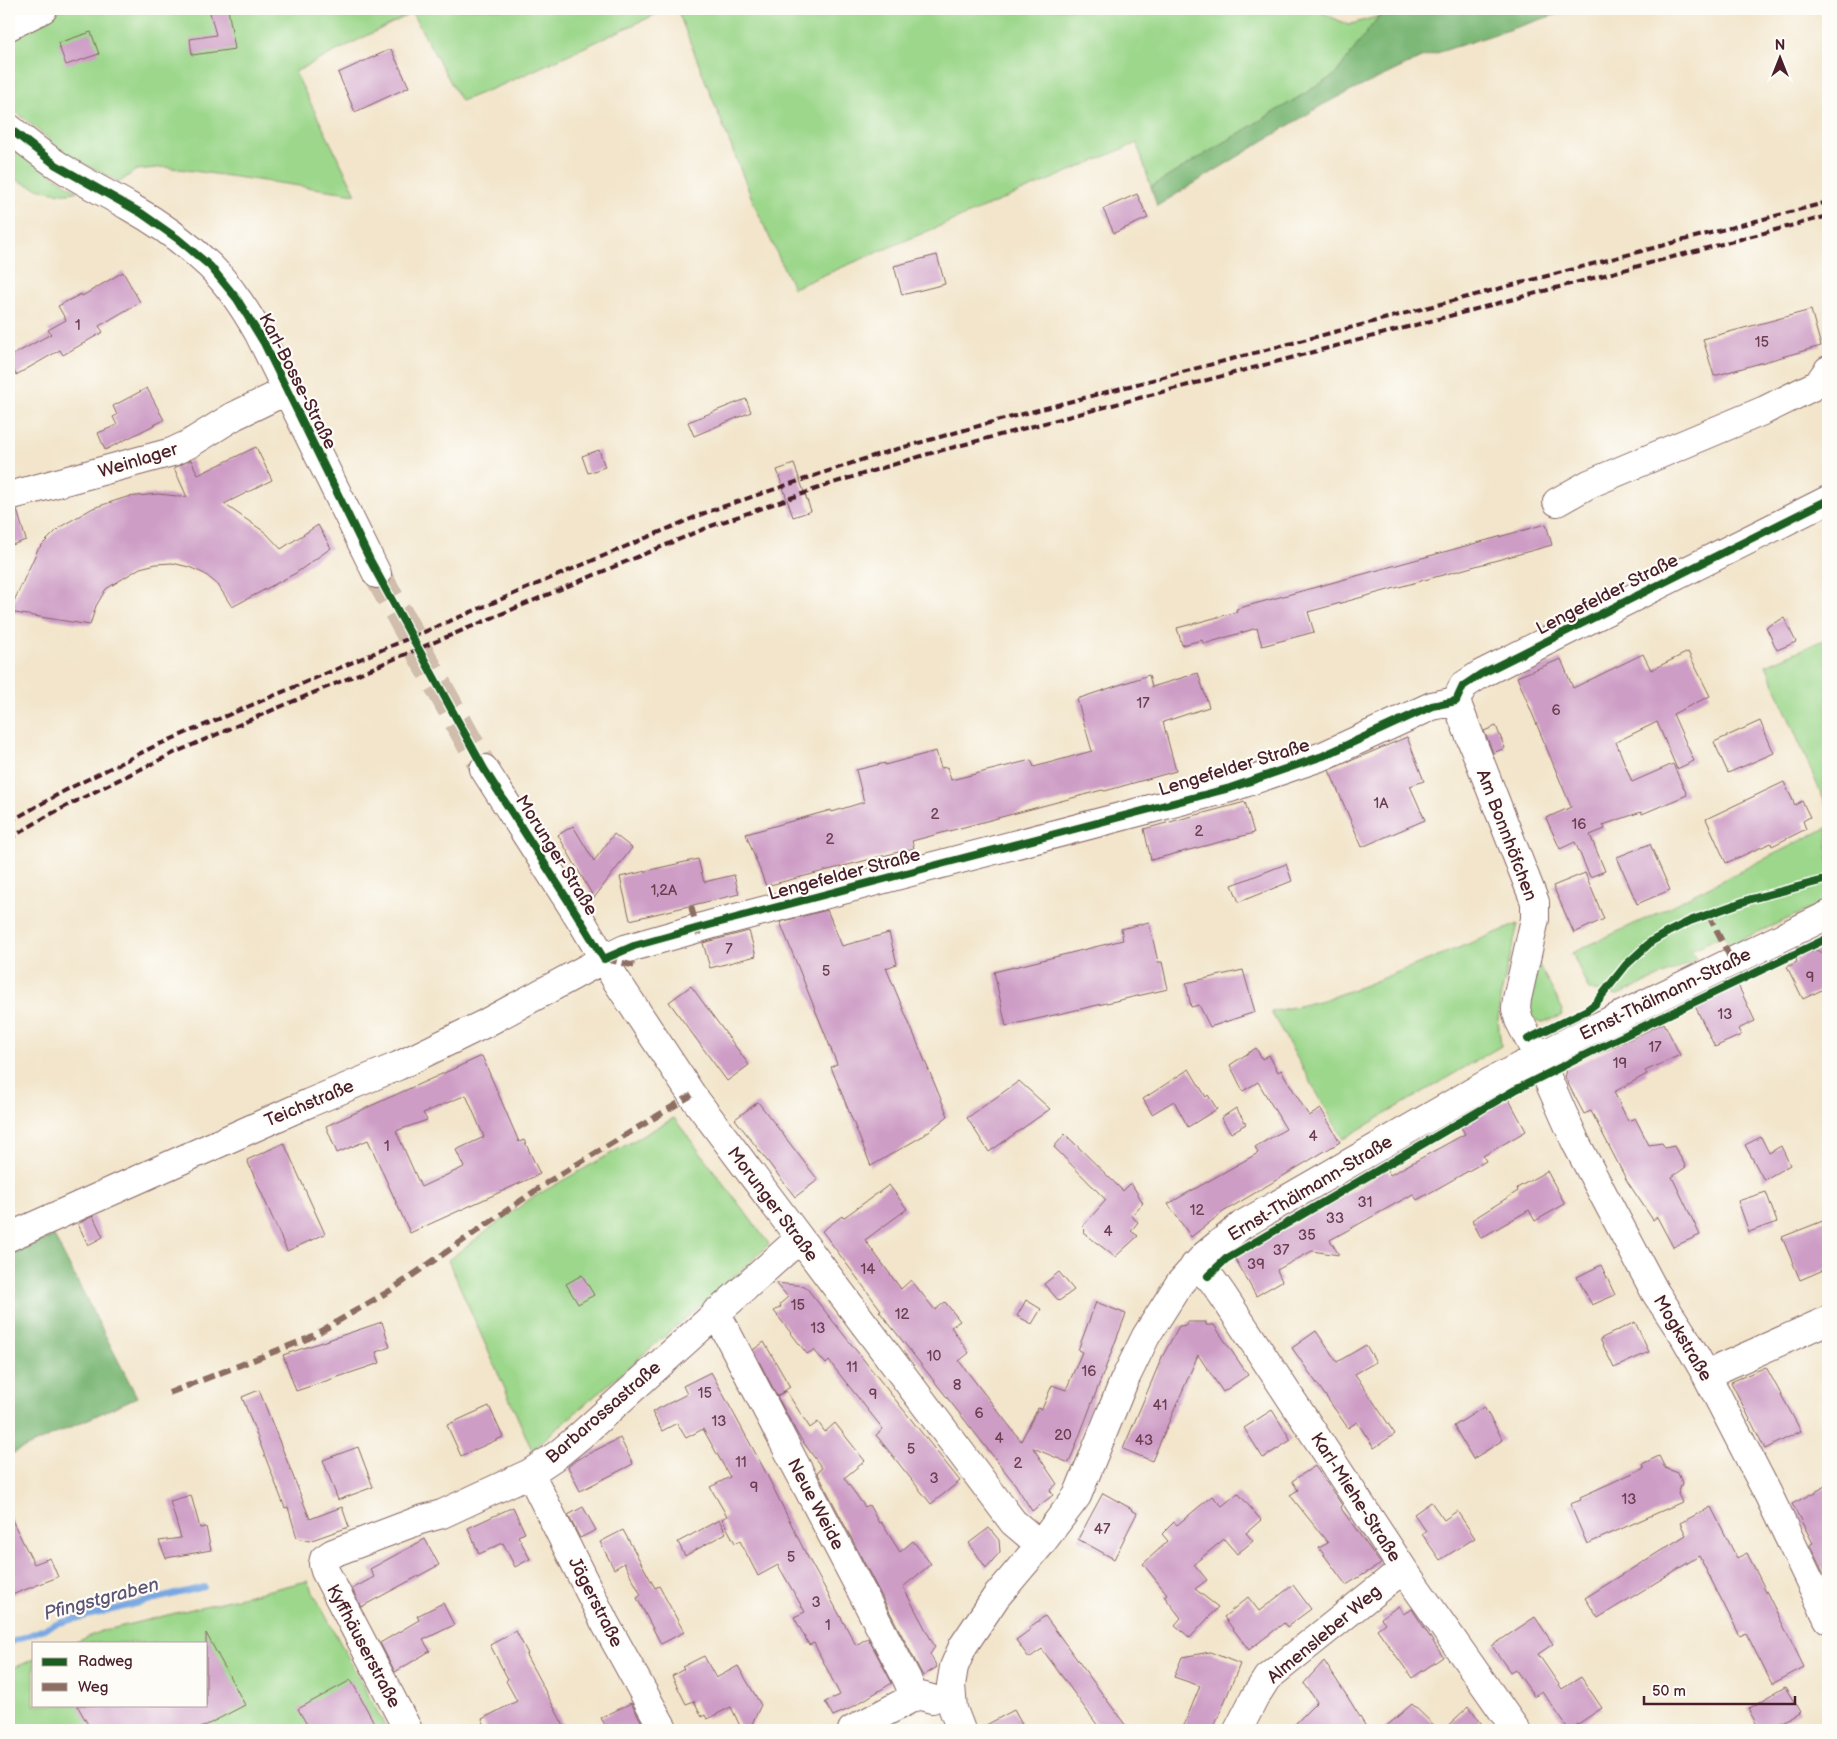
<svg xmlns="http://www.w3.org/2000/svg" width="1837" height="1739" viewBox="0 0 1837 1739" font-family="'Balsamiq Sans',sans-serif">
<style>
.green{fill:#9cd78b;stroke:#737b5b}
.forest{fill:#7db877;stroke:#646c51}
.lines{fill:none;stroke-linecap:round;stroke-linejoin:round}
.stream{stroke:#78a7e2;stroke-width:6}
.building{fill:#ce9dc6;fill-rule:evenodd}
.minor-tunnel{stroke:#d0bdab;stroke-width:28;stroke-dasharray:28 14;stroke-linecap:butt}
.minor-casing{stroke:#856463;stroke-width:30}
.minor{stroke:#fff;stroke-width:28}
.rail{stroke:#4a1f2b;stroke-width:4;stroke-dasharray:8 4;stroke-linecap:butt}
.quiet{stroke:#8d6e63;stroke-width:6;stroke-dasharray:12 6;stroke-linecap:butt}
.cycleway-casing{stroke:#fdfcf7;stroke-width:11}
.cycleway{stroke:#1b5e20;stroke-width:8}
.labels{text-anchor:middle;stroke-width:4.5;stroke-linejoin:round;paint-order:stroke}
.number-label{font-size:15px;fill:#6b3e52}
.street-label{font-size:18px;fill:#4a1f2b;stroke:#fdfcf7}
.water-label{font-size:19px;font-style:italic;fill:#5c5574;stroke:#fdfcf7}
</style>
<rect width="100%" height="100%" fill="#fdfcf7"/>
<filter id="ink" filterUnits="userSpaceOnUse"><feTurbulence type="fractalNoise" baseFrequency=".02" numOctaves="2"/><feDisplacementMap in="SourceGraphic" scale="10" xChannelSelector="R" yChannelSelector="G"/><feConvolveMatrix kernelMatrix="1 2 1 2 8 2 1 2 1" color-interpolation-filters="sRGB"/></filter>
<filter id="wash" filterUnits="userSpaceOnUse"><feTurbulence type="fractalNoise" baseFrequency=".0096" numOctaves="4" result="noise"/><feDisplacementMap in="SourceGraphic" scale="20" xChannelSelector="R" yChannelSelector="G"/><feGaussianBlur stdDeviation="1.12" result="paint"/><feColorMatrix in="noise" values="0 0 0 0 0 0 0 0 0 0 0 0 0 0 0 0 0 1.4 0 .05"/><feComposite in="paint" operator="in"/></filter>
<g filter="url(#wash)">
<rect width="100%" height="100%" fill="#f2e5cb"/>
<path class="green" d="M9 9H668L504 84 461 101 412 13 295 72 356 194 165 167 136 170 120 182 69 156 9 106Z
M677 9H1315L1348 25 1379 16 1335 75 1151 187 1137 143 793 288 754 204Z
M9 146 77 191C62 198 26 186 12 177L9 175Z
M1828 638V810L1766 665Z
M1828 827V901L1729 945 1724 935 1691 950 1696 960 1618 995 1589 990 1572 953 1647 918Z
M1518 924 1500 999 1498 1020 1501 1046 1343 1139 1271 1012 1323 1000 1363 986Z
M1538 963 1563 1010 1561 1016 1540 1023 1531 1018 1527 1008Z
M674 1118 769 1244 744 1268 532 1450 448 1260 530 1199Z
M54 1236 9 1257V1251Z
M307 1581 387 1730H9V1670L34 1659V1705H206V1643H74L102 1631Z"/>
<path class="forest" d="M1394 9H1573L1421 58 1324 104 1157 206 1151 187 1335 75 1379 16Z
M54 1236 137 1397 9 1455V1257Z"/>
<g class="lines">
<path class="stream" d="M9 1643 59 1623 204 1587"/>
</g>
<g id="blocks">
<path class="building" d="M209 9H228L235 49 192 55 190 39 216 35Z
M91 32 99 54 66 65 58 43Z
M391 49 409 87 355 112 338 73Z
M1137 194 1148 218 1114 233 1103 209Z
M937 255 945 284 902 295 894 266Z
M123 272 140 302 99 326 103 332 63 355 60 350 16 375 9 361V357L51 334 48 330 66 320 58 306 81 294 82 296Z
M1811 310 1821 346 1714 376 1703 339Z
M147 388 164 420 105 450 98 433 117 425 113 417 117 415 113 406Z
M746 399 751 412 694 436 688 422Z
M256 447 272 480 224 504 266 533 281 549 318 525 331 548 296 573 232 607 218 585 205 574 189 567 172 563 156 564 140 568 106 589 96 606 90 625 9 612 38 549 60 527 93 508 127 497 158 494 187 497 174 468 191 460 198 475Z
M599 450 605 467 588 473 582 456Z
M794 464 811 511 793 517 777 470Z
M17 510 26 540 9 546V511Z
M1546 524 1552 545 1308 612 1314 632 1262 646 1257 628 1204 644 1202 640 1182 645 1177 628 1237 612 1236 609Z
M1784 618 1796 642 1777 650 1766 627Z
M1688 652 1710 696 1673 714 1694 761 1677 769 1657 722 1616 742 1632 782 1673 764 1687 795 1642 814 1641 812 1603 825 1605 829 1590 835 1605 871 1590 877 1575 842 1560 849 1546 818 1571 807 1517 677 1561 659 1573 688 1643 654 1651 670Z
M1198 673 1209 707 1163 722 1176 771 1105 791 1102 790 912 841 914 848 766 886 746 834 831 810 832 812 864 802 856 770 885 763V765L936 751 941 768 947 767 951 780 1031 760 1034 767 1092 751 1077 699 1149 675 1152 687Z
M1760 721 1774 753 1728 773 1714 742Z
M1496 726 1505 748 1493 753 1484 731Z
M1407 737 1424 781 1410 786 1425 820 1362 847 1329 770Z
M1784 782 1795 805 1802 801 1810 817 1803 821 1806 829 1772 846 1771 843 1726 863 1706 819Z
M1245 802 1254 833 1151 860 1144 829Z
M573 826 594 861 614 834 632 848 594 898 558 835Z
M1650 844 1670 890 1637 904 1617 857Z
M698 859 704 882 734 875 739 894 630 920 620 877Z
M1286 864 1292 881 1239 902 1232 885Z
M1585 873 1604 919 1574 933 1553 886Z
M827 910 842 946 889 933 897 964 886 968 948 1116 921 1137 871 1166 831 1067 837 1064 780 922Z
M1149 922 1158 962H1162L1168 989 1006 1026 994 972 1123 940 1121 929Z
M749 931 756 956 710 968 703 943Z
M1816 950 1826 954 1828 958V987L1803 999 1787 967 1797 962 1796 959Z
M1243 970 1255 1012 1210 1027 1199 1005 1191 1007 1186 983Z
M1738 985 1755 1021 1738 1029 1741 1035 1715 1047 1695 1006Z
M691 986 749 1065 727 1081 669 1002Z
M1664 1023 1680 1055 1645 1071 1647 1074 1614 1092 1628 1121 1635 1118 1649 1145 1662 1143 1665 1148 1674 1146 1686 1167 1672 1177 1700 1235 1673 1247 1657 1217 1653 1220 1627 1181 1591 1111 1584 1114 1565 1078 1567 1069Z
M1256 1048 1262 1059 1269 1055 1278 1072 1281 1070 1309 1116 1321 1109 1340 1142 1223 1212 1191 1237 1168 1204 1258 1153 1255 1147 1286 1129 1258 1082 1243 1091 1230 1065Z
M482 1056 519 1142 524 1140 540 1174 410 1233 368 1140 337 1153 326 1126ZM466 1095 484 1137 456 1150 464 1167 421 1187 396 1131 427 1120 423 1113Z
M1189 1069 1206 1097 1208 1095 1217 1109 1188 1127 1174 1101 1152 1114 1143 1099Z
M1019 1081 1050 1109 989 1152 967 1118Z
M1508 1098 1526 1131 1483 1156 1486 1161 1417 1200 1413 1194 1330 1240 1339 1255 1312 1251 1277 1270 1282 1281 1256 1296 1235 1258 1373 1179 1372 1177 1386 1168 1390 1175 1465 1134 1461 1127Z
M758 1102 818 1180 795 1197 735 1119Z
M1236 1108 1246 1124 1231 1133 1221 1118Z
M1065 1134 1123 1191 1131 1183 1143 1203 1131 1216 1138 1222 1131 1231 1138 1236 1115 1257 1084 1233 1085 1230 1082 1227 1106 1200 1054 1147Z
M1761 1137 1769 1153 1781 1146 1790 1165 1764 1180 1745 1145Z
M284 1143 325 1234 287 1251 247 1160Z
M1547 1171 1565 1204 1535 1221 1529 1210 1481 1238 1472 1220 1518 1191 1517 1188Z
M889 1185 907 1209 865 1240 901 1289 911 1280 935 1310 945 1302 960 1321 951 1327 969 1353 959 1361 1021 1441 1038 1408 1042 1409 1052 1385 1066 1390 1082 1352 1078 1350 1096 1302 1126 1314 1069 1463 1033 1448 1057 1484 1050 1490 1053 1495 1032 1511 1015 1484 879 1311 881 1310 822 1231 842 1216 843 1218Z
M1766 1192 1777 1222 1749 1232 1738 1201Z
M93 1216 103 1237 88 1245 78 1224Z
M1828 1219V1268L1800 1280 1782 1237Z
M1601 1265 1615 1295 1592 1305 1577 1277Z
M1059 1272 1074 1290 1059 1301 1044 1284Z
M582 1275 594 1295 578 1304 566 1284Z
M776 1283 805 1286 960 1481 931 1504 876 1435 883 1429 829 1361 826 1364 814 1350 807 1354 774 1311 781 1307 780 1304 788 1297Z
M1026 1300 1041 1309 1032 1324 1017 1316Z
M382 1322 390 1347 376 1352 380 1363 296 1391 283 1355Z
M1187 1322H1206V1325H1214L1248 1375 1223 1392 1198 1355 1152 1461 1123 1449 1162 1357 1179 1326 1187 1325Z
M1635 1322 1649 1352 1614 1368 1600 1339Z
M1316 1331 1337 1362 1366 1345 1376 1362 1355 1374 1395 1434 1374 1448 1357 1422 1348 1428 1292 1348Z
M764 1342 790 1387 777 1396 753 1350Z
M1766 1367 1801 1431 1765 1449 1731 1382Z
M711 1372 763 1467 805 1552 856 1645 868 1638 892 1683 849 1709 833 1716 825 1702 840 1695 814 1643 809 1645 794 1617 805 1612 778 1565 758 1576 740 1541 735 1543 722 1519 727 1516 710 1487 730 1477 703 1429 686 1438 677 1423 662 1431 652 1412 687 1394 683 1386Z
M259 1390 310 1519 342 1507 349 1527 309 1541 297 1538 288 1507 285 1508 242 1397Z
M786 1391 810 1428 818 1422 825 1432 835 1423 865 1461 844 1478 865 1507 869 1505 879 1523 881 1522 900 1552 913 1541 931 1564 903 1587 935 1647 930 1654 937 1667 923 1676 817 1472 822 1468 798 1435 777 1396Z
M489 1406 503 1437 461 1456 447 1425Z
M1484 1407 1503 1440 1473 1459 1454 1426Z
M1272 1410 1291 1440 1263 1458 1244 1428Z
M620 1438 633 1464 580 1491 568 1467 576 1460Z
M358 1447 373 1487 338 1500 323 1460Z
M1659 1456 1665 1468 1678 1473 1682 1483 1678 1494 1682 1502 1587 1544 1570 1504 1581 1500 1580 1497 1644 1468 1642 1464Z
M1315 1466 1342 1505 1340 1507 1381 1564 1346 1585 1319 1548 1328 1543 1290 1495 1298 1490 1292 1481Z
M1828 1485V1583L1810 1545 1813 1543 1792 1504Z
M1103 1493 1132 1509 1131 1510 1137 1513 1114 1559 1078 1539Z
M1238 1493 1261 1520 1246 1533 1253 1541 1237 1554 1224 1539 1194 1564 1207 1580 1195 1589 1218 1607 1190 1638 1175 1625 1181 1618 1164 1596 1167 1594 1143 1564 1168 1541 1162 1534 1174 1522 1177 1525 1212 1496 1222 1506Z
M191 1495 200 1528 206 1527 211 1550 166 1558 159 1541 181 1538 170 1501Z
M1431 1502 1444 1520 1457 1511 1475 1538 1440 1560 1422 1534 1426 1531 1414 1514Z
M513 1507 525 1533 518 1536 530 1559 515 1567 503 1543 479 1554 468 1528Z
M583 1507 596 1530 580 1538 568 1515Z
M1711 1507 1737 1558 1747 1553 1804 1667 1772 1684 1746 1633 1740 1636 1699 1556 1598 1618 1585 1598 1686 1535 1680 1523Z
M9 1514 34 1564 50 1558 58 1577 9 1596Z
M719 1520 726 1533 685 1556 678 1542Z
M989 1528 999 1540 1000 1552 986 1568 969 1543Z
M623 1530 655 1588 659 1586 684 1632 661 1644 637 1598 641 1595 624 1563 614 1569 600 1542Z
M425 1539 439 1565 361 1607 352 1589 374 1577 370 1569Z
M1293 1585 1311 1609 1287 1627 1284 1623 1249 1650 1224 1617 1248 1597 1259 1611Z
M443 1603 454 1625 423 1640 430 1651 395 1672 380 1643 419 1620 417 1616Z
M1399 1606 1403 1614 1412 1609 1443 1657 1412 1678 1377 1629 1385 1623 1381 1618Z
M1045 1616 1129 1730H1101L1042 1649 1029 1658 1016 1640 1031 1629 1030 1627Z
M1535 1617 1553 1644 1538 1654 1562 1689 1581 1677 1602 1708 1569 1730 1542 1691 1534 1696 1515 1669 1510 1672 1492 1646Z
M516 1631 528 1654 526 1655 566 1730H487L482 1719 517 1701 506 1681 508 1679 490 1645Z
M206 1633 245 1705 197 1730H91L77 1705H206Z
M1210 1652 1240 1664 1213 1730H1182L1200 1686 1174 1677 1182 1657Z
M704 1656 716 1678 738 1666 761 1705 749 1730H742L731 1707 707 1719 705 1715 702 1717 694 1701 686 1704 672 1676 684 1669 682 1667Z
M1324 1661 1347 1696 1368 1730H1289L1317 1702 1304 1683Z
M351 1680 378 1730H310L298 1709Z
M1785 1687 1800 1712 1768 1730H1760L1748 1709Z
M631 1703 646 1730H608L601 1718Z
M1412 1704 1439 1730H1382Z
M1469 1706 1486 1730H1443Z
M1014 1710 1025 1730H977Z"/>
</g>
</g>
<g filter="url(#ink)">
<use href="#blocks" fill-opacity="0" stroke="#856463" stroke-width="1"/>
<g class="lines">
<path class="minor-tunnel" d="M377 574 484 769"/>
<defs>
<path id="minor" d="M9 26 43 9
M9 128C27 143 44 157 64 169 85 183 108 194 130 207 159 223 186 243 210 266 230 286 245 309 259 334L377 574
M9 496 172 452 189 444 234 416 286 391
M1557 502 1589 484 1765 410 1818 384 1828 370
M1456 701 1535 902V919L1517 999 1516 1009 1519 1020 1538 1057 1576 1143 1655 1292 1684 1336 1707 1376 1768 1494 1828 1619
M1456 701 1463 686 1481 674 1828 500
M484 769 582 922 616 980 692 1095 1013 1522 1040 1545
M9 1237 309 1103 398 1066 484 1024 604 959 625 949 713 924 1230 788 1323 756 1432 706 1456 701
M1194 1266 1212 1280 1222 1294 1403 1569 1516 1730
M716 1312 907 1679 914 1697
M1707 1376 1723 1367 1828 1320
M530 1473 605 1623 664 1730
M408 1730 325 1571 323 1564 324 1559 333 1553 420 1520 442 1514 530 1473 557 1455 580 1436 799 1239
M852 1730 914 1697 921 1696 932 1699
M961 1730 953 1709 951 1685 954 1667 963 1646 996 1597 1040 1545 1077 1496 1124 1381 1146 1336 1179 1284 1205 1255 1242 1225 1492 1081 1585 1033 1828 915
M1238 1730 1255 1697 1267 1678 1403 1569"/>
</defs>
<use href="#minor" class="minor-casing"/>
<use href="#minor" class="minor"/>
<path class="rail" d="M9 822 66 790 155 746 707 512 876 455 1000 420 1828 202
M9 839 47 816 110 784 174 753 275 709 711 526 833 483 928 454 1105 407 1828 216"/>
<path class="quiet" d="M691 906 700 940
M1708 914 1732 961
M605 959 636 966
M169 1393 309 1338 391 1290 551 1180 692 1095"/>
<defs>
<path id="cycleway" d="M9 128 56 165 141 213 178 239 210 266 237 299 264 343 371 562 484 769 576 913 604 959 634 946 713 924 1230 788 1323 756 1432 706 1456 701 1463 686 1481 674 1828 500
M1528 1039 1587 1010 1595 1004 1626 965 1652 941 1668 932 1690 921 1751 899 1828 879
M1208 1276 1226 1259 1515 1090 1615 1040 1828 938"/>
</defs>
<use href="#cycleway" class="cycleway-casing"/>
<use href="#cycleway" class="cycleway"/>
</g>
</g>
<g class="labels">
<g class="number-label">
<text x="78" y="330">1</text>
<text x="1762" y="347">15</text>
<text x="1143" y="708">17</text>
<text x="1556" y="715">6</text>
<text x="1381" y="808">1A</text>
<text x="935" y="819">2</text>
<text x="1579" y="829">16</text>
<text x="1199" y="836">2</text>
<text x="830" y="844">2</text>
<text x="664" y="895">1,2A</text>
<text x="729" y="954">7</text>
<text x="826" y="976">5</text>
<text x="1810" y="982">9</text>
<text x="1725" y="1019">13</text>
<text x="1655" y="1052">17</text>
<text x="1620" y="1068">19</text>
<text x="1313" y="1141">4</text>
<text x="387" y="1151">1</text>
<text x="1365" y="1207">31</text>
<text x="1197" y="1215">12</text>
<text x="1335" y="1223">33</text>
<text x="1108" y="1236">4</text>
<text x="1307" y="1240">35</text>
<text x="1281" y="1255">37</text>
<text x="1256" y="1269">39</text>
<text x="868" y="1274">14</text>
<text x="798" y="1310">15</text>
<text x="902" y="1319">12</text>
<text x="818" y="1333">13</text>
<text x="934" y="1361">10</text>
<text x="852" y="1372">11</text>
<text x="1089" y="1376">16</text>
<text x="957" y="1390">8</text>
<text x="705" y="1398">15</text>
<text x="873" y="1399">9</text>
<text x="1160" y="1410">41</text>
<text x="979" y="1418">6</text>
<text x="719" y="1426">13</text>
<text x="1063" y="1440">20</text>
<text x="999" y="1443">4</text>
<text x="1144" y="1445">43</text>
<text x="911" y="1454">5</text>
<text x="741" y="1467">11</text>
<text x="1018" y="1468">2</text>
<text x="934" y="1483">3</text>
<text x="754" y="1492">9</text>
<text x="1629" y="1504">13</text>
<text x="1102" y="1534">47</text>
<text x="791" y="1562">5</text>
<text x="816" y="1607">3</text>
<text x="828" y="1630">1</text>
</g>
<g class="street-label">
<text transform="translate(298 381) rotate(63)" y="6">Karl-Bosse-Straße</text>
<text transform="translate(138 460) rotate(-17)" y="6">Weinlager</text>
<text transform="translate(1607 594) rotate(-27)" y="6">Lengefelder Straße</text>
<text transform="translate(1234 767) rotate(-17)" y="6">Lengefelder Straße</text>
<text transform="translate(1507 835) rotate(69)" y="6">Am Bonnhöfchen</text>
<text transform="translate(557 855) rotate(58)" y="6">Morunger Straße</text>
<text transform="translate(844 874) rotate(-15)" y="6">Lengefelder Straße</text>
<text transform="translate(1665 994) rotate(-26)" y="6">Ernst-Thälmann-Straße</text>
<text transform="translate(309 1103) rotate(-23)" y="6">Teichstraße</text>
<text transform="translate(1310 1188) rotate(-31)" y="6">Ernst-Thälmann-Straße</text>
<text transform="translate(773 1204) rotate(53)" y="6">Morunger Straße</text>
<text transform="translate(1683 1338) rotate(59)" y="6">Mogkstraße</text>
<text transform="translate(603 1412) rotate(-41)" y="6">Barbarossastraße</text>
<text transform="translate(1356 1497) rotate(57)" y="6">Karl-Miehe-Straße</text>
<text transform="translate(816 1504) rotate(62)" y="6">Neue Weide</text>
<text transform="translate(596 1602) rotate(63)" y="6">Jägerstraße</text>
<text transform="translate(1324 1634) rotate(-40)" y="6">Almensleber Weg</text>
<text transform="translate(364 1646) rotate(62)" y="6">Kyffhäuserstraße</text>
</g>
<g class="water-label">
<text transform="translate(101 1598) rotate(-15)" y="7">Pfingstgraben</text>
</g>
</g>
<rect width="1837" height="1739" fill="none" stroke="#fdfcf7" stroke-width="30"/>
<rect x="32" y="1642" width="175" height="65" fill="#fdfcf7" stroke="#b5a4a5"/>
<rect x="42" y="1658" width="25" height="8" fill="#1b5e20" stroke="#b5a4a5"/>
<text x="78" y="1666" font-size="15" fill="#4a1f2b">Radweg</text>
<rect x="42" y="1683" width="25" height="8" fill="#8d6e63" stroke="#b5a4a5"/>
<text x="78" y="1692" font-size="15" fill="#4a1f2b">Weg</text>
<g transform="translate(1780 58)" stroke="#fdfcf7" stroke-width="4" paint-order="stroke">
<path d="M0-4L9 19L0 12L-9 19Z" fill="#4a1f2b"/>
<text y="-8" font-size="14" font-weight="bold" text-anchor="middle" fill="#4a1f2b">N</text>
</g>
<path d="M1644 1696v8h151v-8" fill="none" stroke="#4a1f2b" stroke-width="2.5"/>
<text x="1652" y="1696" font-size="15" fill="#4a1f2b" stroke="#fdfcf7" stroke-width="4" paint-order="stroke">50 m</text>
</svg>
